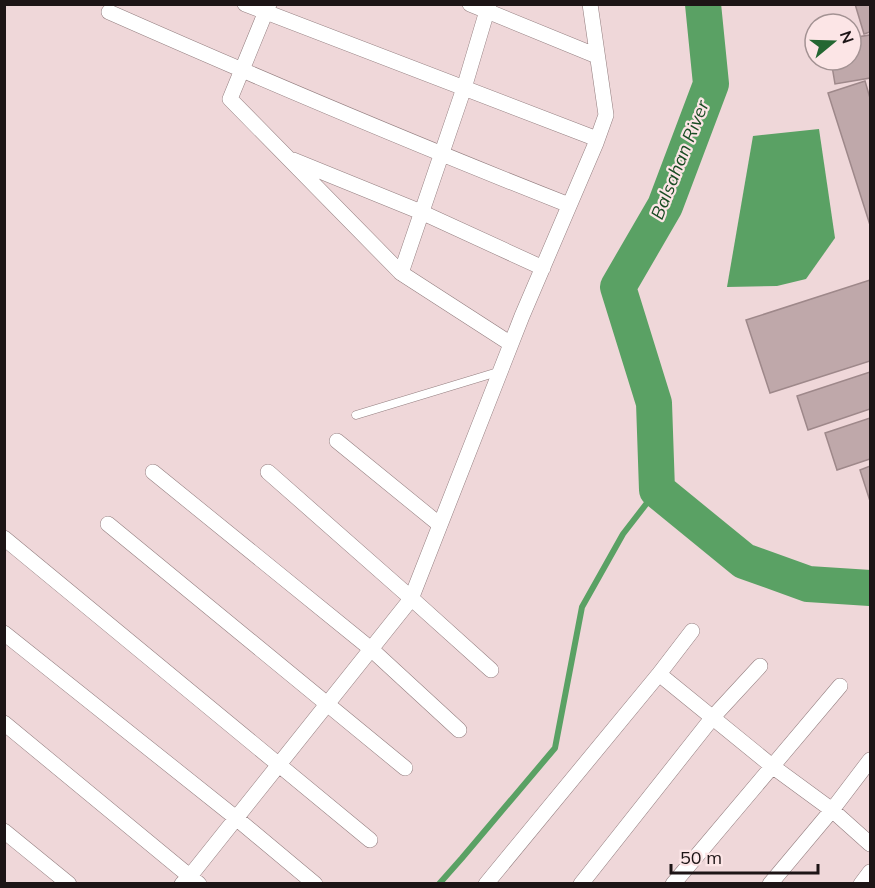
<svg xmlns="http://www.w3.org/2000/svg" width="875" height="888" viewBox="0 0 875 888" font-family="Mulish,sans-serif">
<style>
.water{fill:#5aa164}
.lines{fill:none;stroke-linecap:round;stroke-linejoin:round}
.stream{stroke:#5aa164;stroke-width:6}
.river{stroke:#5aa164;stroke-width:36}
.building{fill:#bfa8aa;stroke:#9e888a;stroke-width:1.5}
.lane-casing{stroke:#947f80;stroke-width:9}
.street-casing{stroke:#947f80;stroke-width:16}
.lane{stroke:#fff;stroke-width:8}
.street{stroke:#fff;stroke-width:15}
.labels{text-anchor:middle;stroke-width:4.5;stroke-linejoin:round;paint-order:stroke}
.water-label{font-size:18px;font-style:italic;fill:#194c23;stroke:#fce5e6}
</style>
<rect width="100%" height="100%" fill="#efd7d9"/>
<path class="water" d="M819 129 835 238 806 279 777 286 727 287 753 136Z"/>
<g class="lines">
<path class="stream" d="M439 884 462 858 555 748 582 607 623 534 657 490"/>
<path class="river" d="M703 4 711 84 665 206 618 287 654 403 657 490 744 561 808 584 870 588"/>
</g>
<path class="building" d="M855 4H870V32L864 34Z
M870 35V78L835 84 831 60H851V38Z
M865 81 870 98V225L828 93Z
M870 280V361L770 393 746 320Z
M870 372V409L808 430 797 396Z
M870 418V459L837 470 825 433Z
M870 466V501L860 470Z"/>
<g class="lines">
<defs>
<path id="lane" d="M356 415 501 371"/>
<path id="street" d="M245 4 597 139
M269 4 230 99 401 273
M470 4 597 56
M489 4 464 88 401 273 511 344
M109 12C261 79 414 144 569 205
M293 160 421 212 543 268
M337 441 440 525
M153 472 371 649 459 730
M268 472 411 598 491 670
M108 524 405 768
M4 538 370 840
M4 633 236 818 315 884
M659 674 772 766 832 810 870 844
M4 723 199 884
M4 831 69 884
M182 884 190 876 411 599 522 316 596 143 606 115 590 4
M486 884 659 674 692 631
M581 884 713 717 760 666
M673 884 840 686
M770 884 832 810 870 760
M861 884 870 872"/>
</defs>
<use href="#lane" class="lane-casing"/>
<use href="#street" class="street-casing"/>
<use href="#lane" class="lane"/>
<use href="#street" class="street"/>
</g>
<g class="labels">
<g class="water-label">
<text transform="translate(680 160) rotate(-68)" y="6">Balsahan River</text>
</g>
</g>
<rect width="875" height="888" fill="none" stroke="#1d1516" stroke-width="12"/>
<g transform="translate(833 42) rotate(71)"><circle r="28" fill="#fce5e6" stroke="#a39293" stroke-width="1.5"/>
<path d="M0-4.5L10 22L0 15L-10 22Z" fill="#246732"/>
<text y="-9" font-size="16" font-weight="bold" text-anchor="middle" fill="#1d1516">N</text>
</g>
<path d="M671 864v9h147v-9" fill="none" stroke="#1d1516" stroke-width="3"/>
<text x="680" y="864" font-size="18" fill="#1d1516" stroke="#fce5e6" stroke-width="4.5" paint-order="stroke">50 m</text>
</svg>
